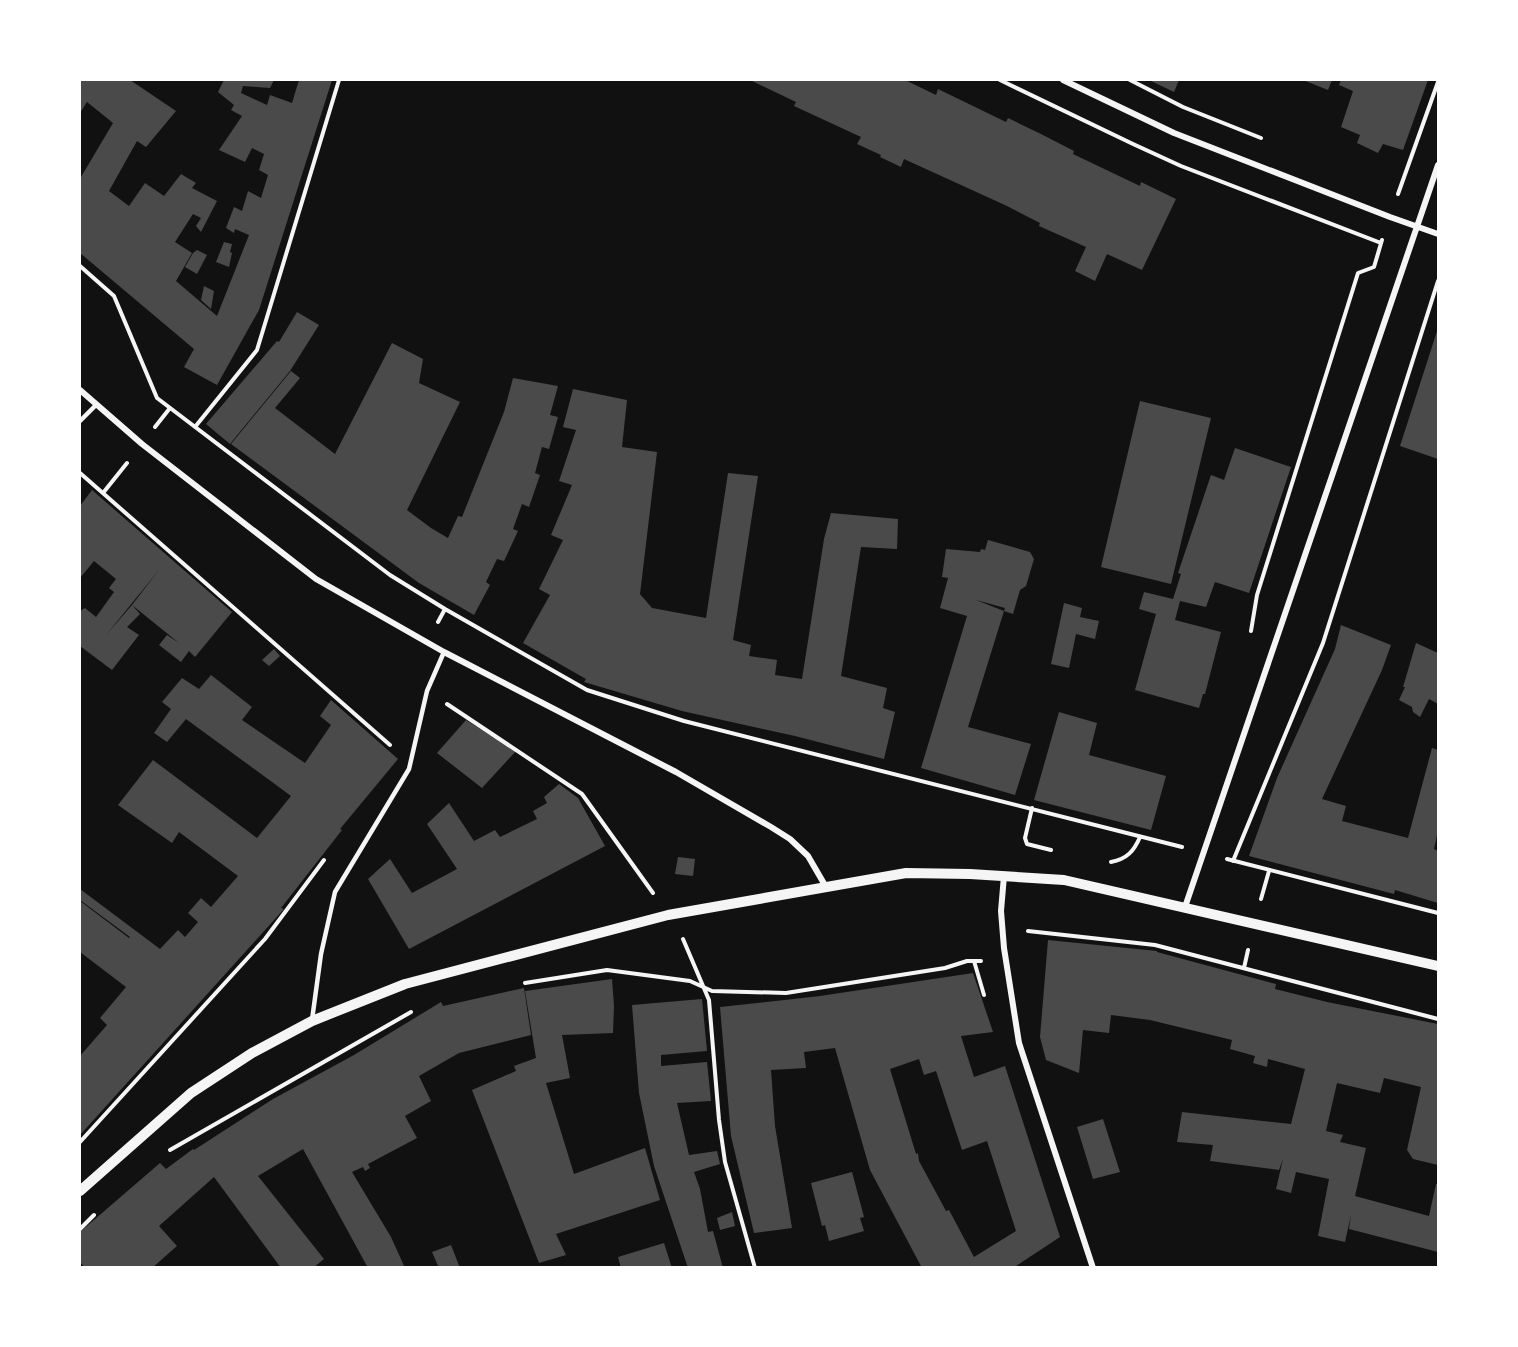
<svg xmlns="http://www.w3.org/2000/svg" width="1518" height="1347" viewBox="0 0 1518 1347" font-family="'IBM Plex Sans',sans-serif">
<style>
.building{fill:#4a4a4a;fill-rule:evenodd}
.lines{fill:none;stroke-linecap:round;stroke-linejoin:round}
.path{stroke:#f5f5f5;stroke-width:4}
.service{stroke:#f5f5f5;stroke-width:4.5}
.minor{stroke:#f5f5f5;stroke-width:6}
.tertiary{stroke:#f5f5f5;stroke-width:10}
</style>
<rect width="100%" height="100%" fill="#111"/>
<path class="building" d="M80 80H130L176 111 146 147 137 141 109 191 129 206 145 183 164 196 181 174 196 183 192 188 217 201 201 232 196 226 201 218 193 214 175 242 192 253 176 281 217 316 249 235 235 229 234 233 226 228 234 207 242 211 248 191 261 198 268 175 259 170 264 154 252 148 245 162 219 150 242 116 231 110 234 105 218 92 224 80H274L270 88 243 86 241 93 267 105 270 95 292 103 299 80H332L259 310 217 385 184 367 194 349 80 253V176L81 177 113 123 87 102 80 113Z
M750 80H905L936 95 938 89 1006 122 1008 118 1041 134 1074 151 1073 154 1140 186 1141 182 1176 199 1142 270 1107 254 1095 281 1075 271 1086 247 1039 226 1040 223 1007 206 904 159 901 167 880 157 881 155 857 144 861 137 794 106 796 102Z
M1149 80H1179L1174 92Z
M1303 80H1332L1328 90Z
M1341 80H1428L1403 150 1383 144 1378 153 1357 143 1360 135 1341 127 1353 91 1339 85Z
M224 242 232 244 230 252 232 253 229 267 216 262Z
M197 250 207 255 197 274 185 267 193 253Z
M204 286 214 291 211 309 201 300Z
M297 312 319 325 290 371 230 444 206 424 277 341 279 342Z
M1438 328V459L1400 446Z
M392 343 423 359 419 383 460 402 407 510 431 528 448 538 458 516 462 517 504 412 513 378 558 386 550 415 558 417 549 449 542 447 535 473 540 475 529 507 522 504 513 529 518 531 504 561 497 559 486 582 490 585 474 615 419 583 231 444 291 371 300 378 275 408 335 454Z
M573 389 627 400 622 447 657 452 640 594 652 608 706 618 728 473 758 476 733 640 751 645 749 656 777 660 775 675 802 679 824 539 831 513 898 519 897 549 861 547 841 676 887 688 883 708 895 712 884 759 795 736 682 711 584 682 586 679 523 643 550 595 539 589 563 540 551 535 572 485 559 481 576 430 563 427Z
M1140 401 1211 418 1171 584 1101 567Z
M1235 448 1291 467 1249 593 1215 582 1206 607 1180 601 1175 620 1221 632 1205 694H1203L1199 708 1135 690 1156 614 1139 609 1144 592 1173 599 1181 574 1178 573 1211 475 1224 480Z
M92 490 232 612 195 657 189 651 181 662 159 645 167 635 179 643 132 605 159 570 106 635 132 605 140 614 127 627 139 635 112 670 80 646V611L85 608 96 617 114 592 109 588 116 579 94 561 80 578V506Z
M988 540 1030 552 1034 559 1026 586 1020 590 1013 614 1004 611 1005 608 976 600 1004 611 968 727 1031 744 1015 795 921 768 967 616 940 608 948 578 942 577 946 549 980 552 981 549 985 550Z
M1064 603 1082 608 1080 617 1099 621 1095 639 1076 634 1069 668 1051 664Z
M1341 625 1391 645 1382 670 1322 799 1346 806 1342 821 1408 838 1432 748 1438 750V831L1434 849 1438 851V903L1395 890 1394 894 1249 856 1277 778 1335 649Z
M1416 643 1438 653V704L1429 699 1420 717 1413 712 1412 707 1399 700 1405 687H1403Z
M274 649 280 656 269 666 262 660Z
M211 675 252 707 242 720 305 763 331 725 320 716 331 700 398 759 340 829 342 830 281 908 284 909 80 1135V1056L107 1025 100 1018 126 987 80 952V901L129 938 130 937 80 900V889L160 949 178 930 185 937 198 922 188 913 201 898 211 907 238 876 179 832 172 843 118 805 153 760 257 838 291 796 186 719 167 742 154 733 171 709 162 702 182 678 199 689Z
M1059 712 1097 723 1089 755 1166 776 1151 830 1034 800Z
M466 720 516 751 482 788 437 753Z
M559 784 578 798 605 846 409 949 368 879 390 859 412 893 457 869 427 824 449 803 474 841 495 830 500 837 537 819 533 811 547 803 544 797Z
M678 857 695 859 693 876 675 874Z
M1048 940 1157 951V952L1276 984 1275 989 1327 1002 1438 1024V1165L1413 1159 1407 1150 1421 1087 1384 1078 1380 1093 1337 1083 1326 1131 1343 1135 1340 1142 1366 1148 1355 1196 1429 1216 1436 1184H1438V1252L1349 1229 1351 1215 1345 1242 1318 1236 1329 1179 1296 1172 1291 1193 1276 1189 1283 1159 1279 1170 1210 1161 1213 1145 1177 1142 1182 1112 1291 1124 1305 1069 1268 1059 1267 1067 1253 1063 1255 1056 1230 1049 1232 1040 1150 1020 1111 1015 1109 1033 1083 1030 1079 1073 1046 1060 1040 1037Z
M973 973 993 1032 961 1036 974 1077 1005 1066 1060 1237 1013 1268H922L870 1170 835 1048 804 1052 806 1068 771 1070 775 1126 792 1228 754 1233 731 1136 720 1007 820 996ZM919 1059 924 1075 936 1071 962 1150 987 1141 1016 1231 974 1257 949 1210 946 1211 919 1161 918 1153 916 1154 890 1069Z
M612 979 614 1006 613 1033 562 1035 570 1078 546 1083 574 1174 645 1148 660 1200 556 1234 566 1255 539 1263 472 1090 516 1071 514 1066 536 1058 525 991Z
M524 988 531 1035 459 1053 419 1076 431 1101 405 1116 417 1138 368 1164 370 1168 365 1171 363 1167 352 1172 391 1237 405 1268H368L303 1149 258 1176 324 1259 313 1268H281L214 1177 159 1226 177 1246 152 1268H85L80 1262V1232L160 1163 166 1169 193 1149 194 1150 273 1099 354 1055 441 1002 443 1006Z
M702 999 707 1051 661 1055V1066L707 1062 711 1101 677 1103 689 1155 717 1151 720 1164 694 1172 700 1189 708 1232 713 1231 723 1268H688L654 1166 639 1093 632 1005Z
M1103 1119 1120 1172 1093 1179 1077 1127Z
M852 1172 864 1217 860 1218 864 1231 829 1241 825 1225 822 1226 811 1183Z
M732 1212 735 1226 720 1230 717 1218Z
M664 1243 672 1268H621L618 1257Z
M451 1245 460 1268H439L432 1252Z"/>
<g class="lines">
<path class="path" d="M1000 80 1133 144 1181 166 1381 243
M1130 80 1183 107 1261 138
M1398 194 1438 82
M80 266 114 296 157 398 390 575 445 609 587 690 684 721 1182 847
M155 427 170 408
M195 427 257 350 339 80
M80 473 390 745
M103 493 127 463
M438 622 445 609
M1251 631 1257 595 1358 273 1374 267 1382 240
M447 704 582 794 653 893
M1032 808 1025 838 1027 844 1051 850
M1227 859 1438 913
M1233 861 1323 643 1438 281
M1111 862C1127 859 1134 851 1140 837
M1261 899 1269 871
M1028 931 1155 945 1438 1019
M683 939 709 1000 719 1120 725 1162 755 1268
M974 961 984 995
M1244 968 1248 950
M525 983 607 970 690 981 712 991 786 993 945 968 967 961H981
M80 1142 265 939 324 860
M170 1150 411 1012
M80 1229 94 1215"/>
<path class="service" d="M80 421 96 405
M312 1020 321 954 335 892 409 769 427 691 444 652"/>
<path class="minor" d="M1063 80 1174 133 1390 217 1438 234
M80 390 142 444 316 579 444 652 676 772 771 827 790 839 808 856 826 887
M1004 876 1001 911 1004 948 1019 1043 1093 1268
M1185 907 1438 165"/>
<path class="tertiary" d="M80 1191 191 1093 252 1053 312 1021 405 984 668 915 906 873 970 874 1064 880 1438 966"/>
</g>
<rect width="1518" height="1347" fill="none" stroke="#ffffff" stroke-width="162"/>
</svg>
